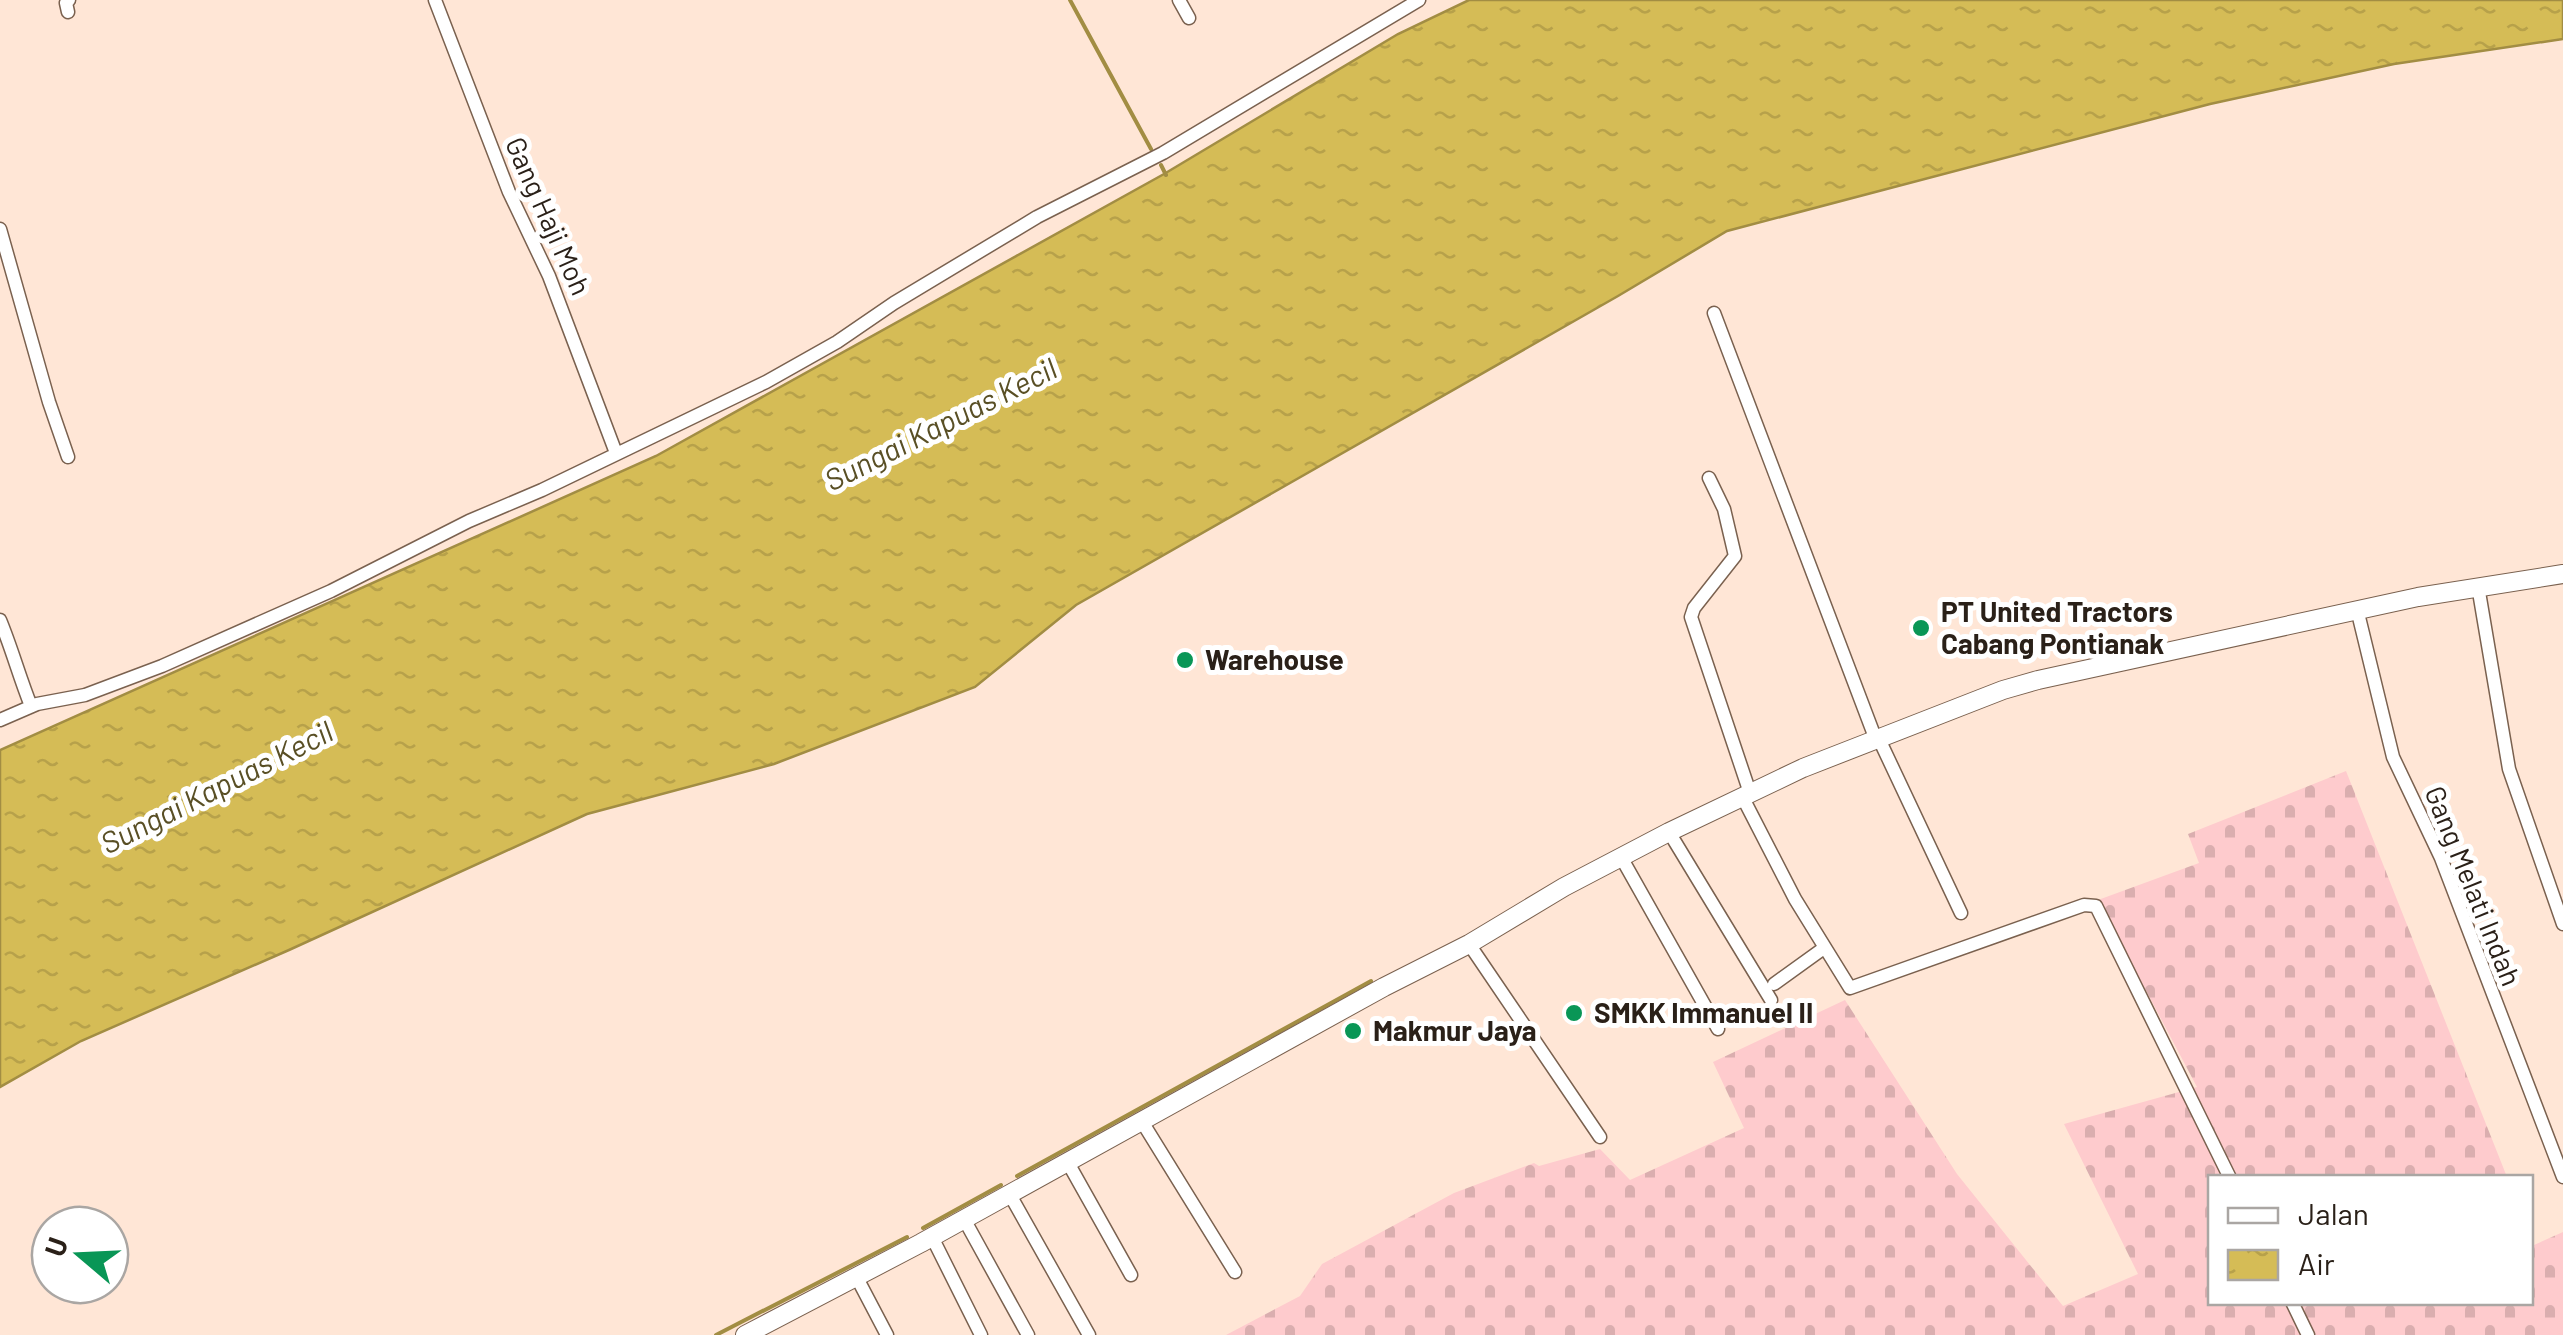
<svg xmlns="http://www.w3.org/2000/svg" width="2563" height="1335" viewBox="0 0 2563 1335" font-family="Barlow,sans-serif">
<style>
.cemetery{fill:url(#cemetery-stones)}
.water{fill:url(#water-ripples);stroke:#a28d43;stroke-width:2.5}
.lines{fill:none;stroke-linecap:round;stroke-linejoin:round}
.stream{stroke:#a28d43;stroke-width:4}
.minor-casing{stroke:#7a614f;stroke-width:15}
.secondary-casing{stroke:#7a614f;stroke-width:20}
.minor{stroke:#fff;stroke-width:12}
.secondary{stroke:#fff;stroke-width:18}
.poi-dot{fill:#099656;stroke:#fff;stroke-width:4}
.labels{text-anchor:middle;stroke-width:10;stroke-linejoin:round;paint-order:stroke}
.street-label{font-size:28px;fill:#2a2018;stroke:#fff}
.poi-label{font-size:28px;font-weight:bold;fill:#2a2018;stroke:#fff;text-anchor:start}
.water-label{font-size:30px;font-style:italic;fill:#594f25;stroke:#fff}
</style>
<defs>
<pattern id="cemetery-stones" width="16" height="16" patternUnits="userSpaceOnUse" patternTransform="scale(2.5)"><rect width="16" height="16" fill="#fecbcd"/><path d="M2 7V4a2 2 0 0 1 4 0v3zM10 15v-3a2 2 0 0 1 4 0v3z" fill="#daaeaf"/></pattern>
<pattern id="water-ripples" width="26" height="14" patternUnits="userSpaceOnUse" patternTransform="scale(2.5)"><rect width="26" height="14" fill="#d5bc56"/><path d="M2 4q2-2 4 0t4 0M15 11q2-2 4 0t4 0" fill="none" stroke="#b7a14a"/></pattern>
</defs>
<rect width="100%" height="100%" fill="#ffe6d6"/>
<path class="cemetery" d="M2346 771 2507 1177 2210 1178V1302H2530L2531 1238 2534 1245 2563 1232V1335H1226L1300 1296 1322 1264 1454 1193 1534 1163 1539 1166 1600 1149 1630 1180 1744 1128 1713 1062 1845 1000 1957 1174 2063 1306 2138 1274 2064 1124 2197 1087 2098 900 2199 863 2188 834Z"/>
<path class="water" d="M1469 0H2563V39L2394 64 2210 104 1727 231 1618 296 1076 605 975 687 774 764 587 814 289 950 81 1041 0 1087V750L656 456 1164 174 1398 34Z"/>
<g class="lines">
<path class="stream" d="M1070 0 1151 149
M1161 165 1166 175
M1017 1176 1371 981
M923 1228 1001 1185
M716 1335 907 1237"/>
<defs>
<path id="minor" d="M435 0 509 192 549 276 616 453
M1179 0 1189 18
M68 12 66 3 69 0
M0 229 49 402 68 457
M1714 313 1876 740
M1709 478 1724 509 1735 556 1694 608 1691 617 1750 793
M2478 586 2509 769 2563 924
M2357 609 2393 757 2441 858 2563 1177
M0 620C12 649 19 676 31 706
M0 720 37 704 85 695 162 666 331 591 469 521 542 490 766 382 837 342 894 303 1037 217 1163 153 1419 0
M1879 739 1961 913
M1743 798 1795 899 1850 988 2084 905 2096 906 2230 1178
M1669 832 1771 1000
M1621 857 1718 1029
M1469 944 1600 1137
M1774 984 1824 948
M1141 1120 1235 1272
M1067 1161 1131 1275
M1009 1193 1089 1335
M964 1219 1028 1335
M932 1237 981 1335
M856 1276 887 1335
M2292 1302 2308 1335"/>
<path id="secondary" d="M745 1335 921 1243 1384 987 1469 944 1564 887 1669 832 1803 768 2003 690 2038 680 2418 597 2563 574"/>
</defs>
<use href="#minor" class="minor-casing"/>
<use href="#secondary" class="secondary-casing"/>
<use href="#minor" class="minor"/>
<use href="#secondary" class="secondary"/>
</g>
<g class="poi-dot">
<circle cx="1921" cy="628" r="10"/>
<circle cx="1185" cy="660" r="10"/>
<circle cx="1574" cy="1013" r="10"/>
<circle cx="1353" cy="1031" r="10"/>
</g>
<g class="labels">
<g class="street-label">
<text transform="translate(548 216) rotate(66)" y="10">Gang Haji Moh</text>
<text transform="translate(2473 886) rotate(68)" y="10">Gang Melati Indah</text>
</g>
<g class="poi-label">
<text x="1941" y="622">PT United Tractors<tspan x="1941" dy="32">Cabang Pontianak</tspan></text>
<text x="1205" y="670">Warehouse</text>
<text x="1594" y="1023">SMKK Immanuel II</text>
<text x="1373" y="1041">Makmur Jaya</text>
</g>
<g class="water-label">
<text transform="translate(941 425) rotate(-27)" y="10">Sungai Kapuas Kecil</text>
<text transform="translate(217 788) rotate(-27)" y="10">Sungai Kapuas Kecil</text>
</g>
</g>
<rect x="2208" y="1175" width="325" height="130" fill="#ffffff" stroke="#aaa6a3" stroke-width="2.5"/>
<rect x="2228" y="1208" width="50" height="15" fill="#ffffff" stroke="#aaa6a3" stroke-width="2.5"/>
<text x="2298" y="1225" font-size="30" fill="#2a2018">Jalan</text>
<rect x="2228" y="1250" width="50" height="30" fill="url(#water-ripples)" stroke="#aaa6a3" stroke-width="2.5"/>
<text x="2298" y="1275" font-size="30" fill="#2a2018">Air</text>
<g transform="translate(80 1255) rotate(289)"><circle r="48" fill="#ffffff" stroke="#aaa6a3" stroke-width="2.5"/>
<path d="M0-8L18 38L0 25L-18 38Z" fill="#099656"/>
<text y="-15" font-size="28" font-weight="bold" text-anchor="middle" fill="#2a2018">U</text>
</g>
</svg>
